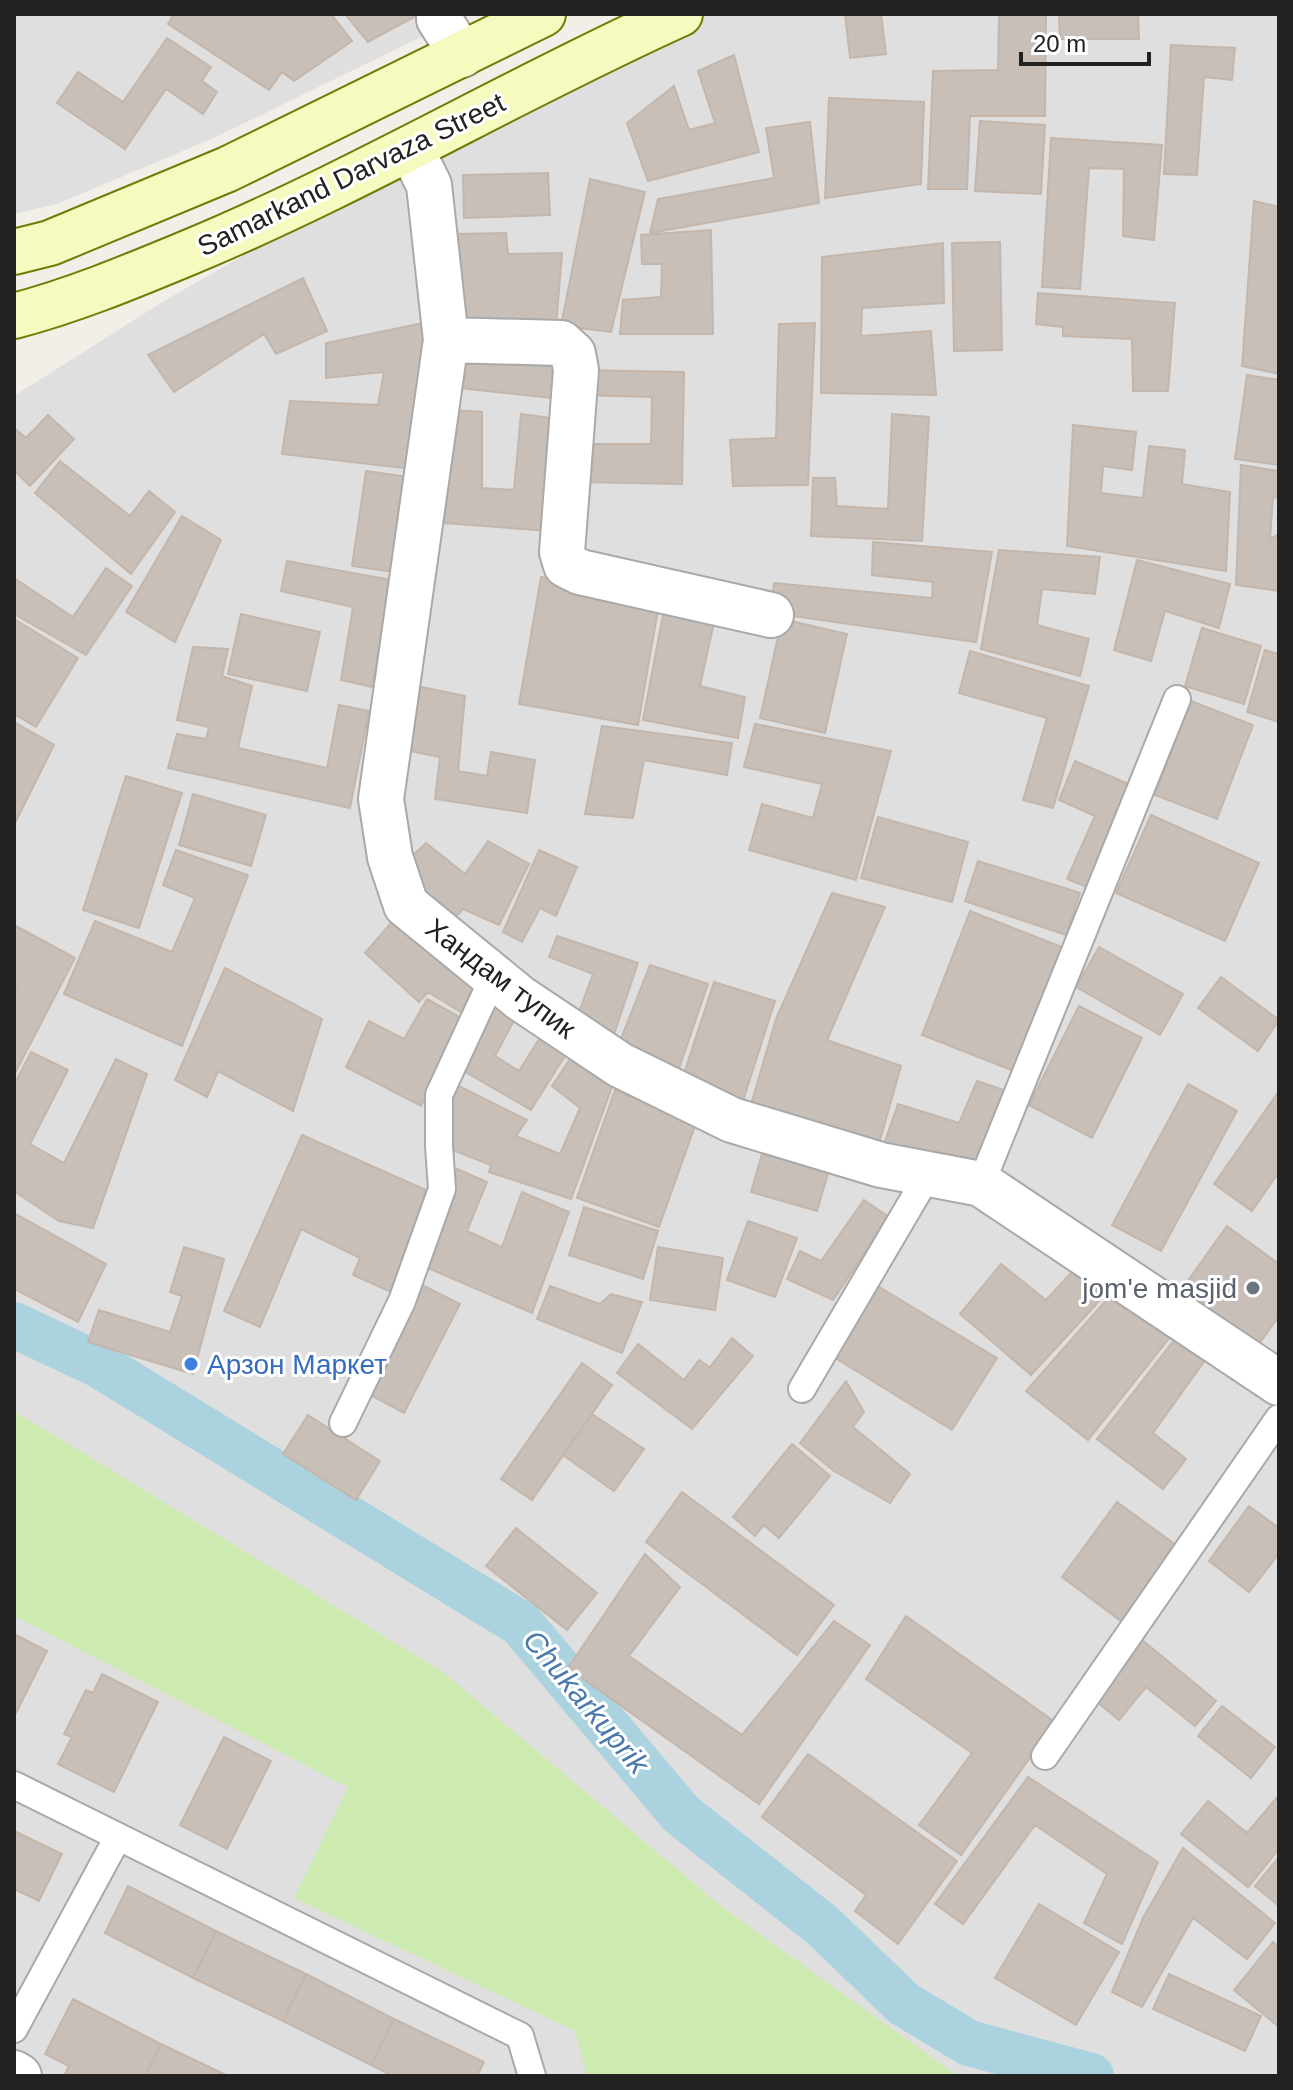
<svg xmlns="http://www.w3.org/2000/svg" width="1293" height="2090" viewBox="0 0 1293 2090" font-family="Helvetica,sans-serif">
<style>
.residential{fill:#e0dfdf}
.grass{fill:#cdebb0}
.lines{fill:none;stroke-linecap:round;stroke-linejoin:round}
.canal{stroke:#aad3df;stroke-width:46}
.building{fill:#c7bfb8;stroke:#c4b6ab;stroke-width:2}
.lane-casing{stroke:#a9a9a9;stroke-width:30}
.street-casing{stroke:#a9a9a9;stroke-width:48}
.secondary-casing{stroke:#707d05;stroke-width:48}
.lane{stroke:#fff;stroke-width:26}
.street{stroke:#fff;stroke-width:44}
.secondary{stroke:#f7fabf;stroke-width:44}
.worship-dot{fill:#6b7280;stroke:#fff;stroke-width:3}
.shop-dot{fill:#3f7fe0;stroke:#fff;stroke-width:3}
.labels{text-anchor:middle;stroke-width:6;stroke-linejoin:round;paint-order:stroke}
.street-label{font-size:28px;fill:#222;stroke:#fff}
.worship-label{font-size:28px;fill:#5b616d;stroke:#fff;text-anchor:end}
.shop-label{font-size:28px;fill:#366cbe;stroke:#fff;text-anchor:start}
.water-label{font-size:30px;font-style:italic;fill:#4a7aab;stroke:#fff}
</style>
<rect width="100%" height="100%" fill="#f2efe9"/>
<path class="residential" d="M14 14H468L216 137 57 204 14 214Z
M680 14H1279V2076H14V396L164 301 600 50Z"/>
<path class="grass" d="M14 1411 443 1672 722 1907 958 2076H587L575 2031 294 1898 348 1787 14 1616Z"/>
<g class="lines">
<path class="canal" d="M14 1325 99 1365 521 1624 681 1814 823 1926 904 2004 969 2043 1091 2076"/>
</g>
<path class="building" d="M174 14H331L352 41 294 81 282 72 269 90 168 24Z
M345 14H416L414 17 368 42Z
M845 14H881L886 54 850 58Z
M999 14H1046L1045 116H970L967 189H928L933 71 998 70Z
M1059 14H1138L1139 39H1060Z
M167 38 211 67 202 81 217 92 203 114 166 89 125 149 57 103 78 72 123 102Z
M1171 45 1235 48 1232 80 1204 77 1197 175 1164 174Z
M734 55 759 152 648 181 627 123 674 86 689 130 715 123 698 71Z
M829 98 924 102 921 184 825 198Z
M980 121 1045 125 1041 194 975 191Z
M810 122 819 203 650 233 658 199 774 178 766 128Z
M1051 138 1162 145 1154 240 1123 236 1124 169 1089 168 1080 289 1042 287Z
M548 173 550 215 464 218 463 175Z
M590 179 645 192 611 332 561 326Z
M1254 201 1279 207V374L1242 366Z
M711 230 713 334H620L623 300 661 297 662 264H642L641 235Z
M506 233 508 254 562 253 556 326 463 318 456 234Z
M1000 242 1002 350 954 351 952 243Z
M943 243 944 303 862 308 861 336 931 331 936 395 821 393 822 257Z
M303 278 327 331 276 354 264 334 174 392 148 355Z
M1038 293 1175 303 1168 391H1133L1132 339 1063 336V327L1036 324Z
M428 322 411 469 282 454 290 401 378 405 384 372 326 378V343Z
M815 323 808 485 733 486 730 440 776 438 779 324Z
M456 340 566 354 561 399 451 387Z
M578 370 684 372 682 484 577 482 576 444H651L652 397 579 395Z
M1247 375 1279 380V465L1235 459Z
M452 410 482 412V488L514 490 521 414 558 419 549 531 444 523Z
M892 414 929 417 922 541 811 536 813 478H835L837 506 888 509Z
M48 415 74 439 30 486 14 470V428L26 438Z
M1073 425 1136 432 1132 470 1103 466 1101 493 1143 498 1149 446 1185 450 1182 484 1230 492 1226 571 1067 546Z
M60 461 130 516 149 491 175 512 131 574 35 493Z
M1241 465 1279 471V498L1273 497 1270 539 1279 534V591L1236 585Z
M366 471 409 477 395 572 352 566Z
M182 516 221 540 175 642 126 612Z
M873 542 992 552 976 642 771 613 774 583 932 598 933 582 872 575Z
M999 550 1100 557 1095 594 1042 589 1037 625 1089 639 1080 676 981 649Z
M1137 560 1230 584 1219 628 1165 611 1151 661 1114 650Z
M287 561 392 580 372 687 341 680 353 607 281 591Z
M106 568 132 586 86 655 14 614V578L73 617Z
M541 577 660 598 638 725 519 704Z
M666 599 717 609 700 686 745 697 738 738 643 720Z
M241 614 320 632 307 691 228 674Z
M14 619 78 658 36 727 14 714Z
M782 619 847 634 825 733 760 718Z
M1202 628 1261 646 1244 704 1185 686Z
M193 647 228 649 222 676 252 686 238 748 327 768 339 705 369 711 350 808 168 768 177 734 206 739 209 727 177 720Z
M1265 650 1279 654V722L1247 712Z
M970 651 1089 686 1053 808 1023 800 1047 718 959 693Z
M412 685 465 696 458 771 487 776 491 752 535 760 527 813 435 799 440 757 400 749Z
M1191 701 1253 725 1217 819 1155 795Z
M14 722 54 745 14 825Z
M755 724 891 751 856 880 749 850 762 804 813 818 822 784 744 767Z
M602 726 732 743 727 775 644 760 633 818 585 814Z
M1075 761 1138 788 1092 889 1067 879 1095 816 1059 800Z
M126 776 182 793 139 928 83 910Z
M193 794 266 815 251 866 179 845Z
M1151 815 1259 863 1225 941 1116 893Z
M878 817 968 842 952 902 861 878Z
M488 841 529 864 499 925 463 909 448 925 398 869 426 843 465 874Z
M176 850 248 875 182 1046 64 994 95 921 172 952 195 898 163 885Z
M539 850 577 867 556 916 540 908 522 942 503 932Z
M978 861 1080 893 1066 935 965 901Z
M832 893 885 907 827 1040 901 1066 875 1158 747 1118 776 1019Z
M970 911 1067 949 1019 1073 922 1035Z
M399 914 483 986 464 1014 428 992 419 1002 365 953Z
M14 925 75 958 14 1075V996L18 990 14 987Z
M557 936 638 963 611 1043 576 1020 593 974 549 957Z
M1099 947 1183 994 1160 1035 1076 987Z
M650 965 708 984 673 1086 615 1054Z
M225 968 322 1019 293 1111 218 1071 207 1097 175 1080Z
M1221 977 1279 1020 1258 1051 1198 1008Z
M714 982 775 1001 740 1110 679 1089Z
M492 997 517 1015 495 1056 519 1071 543 1033 568 1051 531 1110 457 1067Z
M427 999 465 1020 421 1106 346 1067 369 1021 404 1039Z
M1079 1006 1142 1038 1092 1138 1029 1105Z
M31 1052 68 1070 30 1144 64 1163 116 1059 147 1074 93 1228 59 1221 14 1191V1085Z
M572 1056 612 1087 571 1199 489 1172 491 1165 450 1149 451 1082 527 1120 516 1136 560 1154 580 1108 552 1086Z
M977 1081 1007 1091 977 1164 881 1153 898 1104 959 1123Z
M1188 1084 1237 1111 1161 1251 1112 1225Z
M615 1090 696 1123 659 1227 577 1198Z
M1279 1091V1172L1252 1211 1214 1184Z
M302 1135 435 1194 393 1293 353 1275 360 1258 301 1229 260 1327 224 1311Z
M764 1147 830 1167 817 1211 751 1192Z
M457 1169 487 1182 467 1231 502 1247 522 1192 569 1212 532 1313 421 1265Z
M864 1200 889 1217 833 1300 787 1279 800 1251 821 1261Z
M584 1207 658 1231 643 1279 569 1255Z
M14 1213 106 1264 78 1322 14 1289Z
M748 1221 797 1238 775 1297 727 1280Z
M1227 1226 1279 1264V1316L1259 1344 1182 1289Z
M184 1247 224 1259 193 1374 88 1342 99 1310 170 1332 182 1296 170 1292Z
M658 1247 723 1258 715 1310 650 1300Z
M1084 1259 1114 1285 1031 1375 960 1314 1001 1264 1046 1300Z
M1122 1282 1179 1326 1088 1440 1026 1391Z
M418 1283 460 1304 404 1413 363 1391Z
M876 1285 997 1358 952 1430 832 1356Z
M550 1286 600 1304 611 1294 642 1302 622 1353 537 1319Z
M1182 1330 1211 1352 1153 1433 1186 1459 1163 1489 1097 1439Z
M732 1338 753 1356 692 1429 617 1373 638 1344 684 1380 699 1360 710 1367Z
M582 1363 612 1385 532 1500 501 1479Z
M846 1381 864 1412 853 1427 910 1474 890 1503 834 1471 800 1443Z
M592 1414 644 1449 614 1491 563 1455Z
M308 1415 380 1461 356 1500 283 1454Z
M792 1444 830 1476 779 1538 764 1525 755 1536 733 1517Z
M682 1492 834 1605 797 1655 646 1542Z
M1117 1502 1180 1548 1125 1624 1062 1577Z
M1249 1506 1279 1528V1557L1277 1556 1249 1592 1209 1561Z
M516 1528 597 1593 567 1630 486 1566Z
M645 1554 680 1587 629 1656 742 1735 834 1621 870 1645 759 1804 568 1668Z
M906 1616 1055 1722 961 1855 919 1825 972 1753 866 1679Z
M14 1634 47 1651 14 1717Z
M1141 1639 1216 1701 1195 1726 1146 1687 1119 1720 1096 1701Z
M102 1674 158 1702 114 1792 58 1764 72 1737 64 1734 86 1690 93 1693Z
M1222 1706 1275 1747 1251 1778 1198 1736Z
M224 1737 271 1761 227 1849 180 1825Z
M808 1754 957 1861 898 1944 855 1911 866 1895 762 1817Z
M1028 1777 1158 1862 1122 1944 1084 1923 1107 1874 1035 1825 963 1924 935 1904Z
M1279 1795V1849L1248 1887 1181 1834 1208 1801 1247 1833Z
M14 1831 62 1854 39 1901 14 1889Z
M1183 1848 1275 1923 1247 1959 1193 1918 1142 2007 1112 1992 1143 1918Z
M1279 1857V1906L1255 1886Z
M128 1886 216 1931 193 1978 105 1933Z
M1039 1904 1119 1952 1076 2025 995 1978Z
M216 1931 306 1974 283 2021 193 1978Z
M1273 1942 1279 1947V2027L1234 1990Z
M306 1974 394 2019 371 2065 283 2021Z
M1169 1974 1261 2016 1245 2051 1153 2009Z
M73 1999 161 2044 145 2076H69L65 2074 69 2066 45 2054Z
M394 2019 484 2062 477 2076H393L371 2065Z
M161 2044 228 2076H145Z"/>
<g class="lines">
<defs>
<path id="lane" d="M981 1184 1177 699
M802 1389 929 1173
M343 1423 402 1301 442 1189 439 1146V1095L494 976
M1045 1756 1279 1418
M14 1785 520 2036 532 2076
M14 2029 118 1837"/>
<path id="street" d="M439 14V19L462 55
M411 149 429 185 446 340 381 799 390 857 406 905 520 998 620 1065 732 1120 881 1165 981 1184 1279 1383
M446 340 561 343 573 354 576 370 562 552 566 565 580 572 771 615
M14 2073 19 2076"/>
<path id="secondary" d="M14 252 50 243 228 169 543 14
M14 316C75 300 132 276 190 252 358 182 514 89 680 14"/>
</defs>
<use href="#lane" class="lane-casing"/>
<use href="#street" class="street-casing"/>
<use href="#secondary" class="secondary-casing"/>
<use href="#lane" class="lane"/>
<use href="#street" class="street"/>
<use href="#secondary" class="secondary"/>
</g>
<circle class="worship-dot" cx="1253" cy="1288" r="8"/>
<circle class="shop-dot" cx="191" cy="1364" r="8"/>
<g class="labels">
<g class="street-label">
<text transform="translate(351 174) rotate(-26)" y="10">Samarkand Darvaza Street</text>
<text transform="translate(501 978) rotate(37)" y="10">Хандам тупик</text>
</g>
<g class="worship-label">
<text x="1237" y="1298">jom'e masjid</text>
</g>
<g class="shop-label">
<text x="207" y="1374">Арзон Маркет</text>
</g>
<g class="water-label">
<text transform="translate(586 1702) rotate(50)" y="10">Chukarkuprik</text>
</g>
</g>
<rect width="1293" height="2090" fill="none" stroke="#222222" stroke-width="32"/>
<path d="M1021 52v12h128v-12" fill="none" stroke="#222222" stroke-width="4"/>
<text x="1033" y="52" font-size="24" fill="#222222" stroke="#ffffff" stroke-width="6" paint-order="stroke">20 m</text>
</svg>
